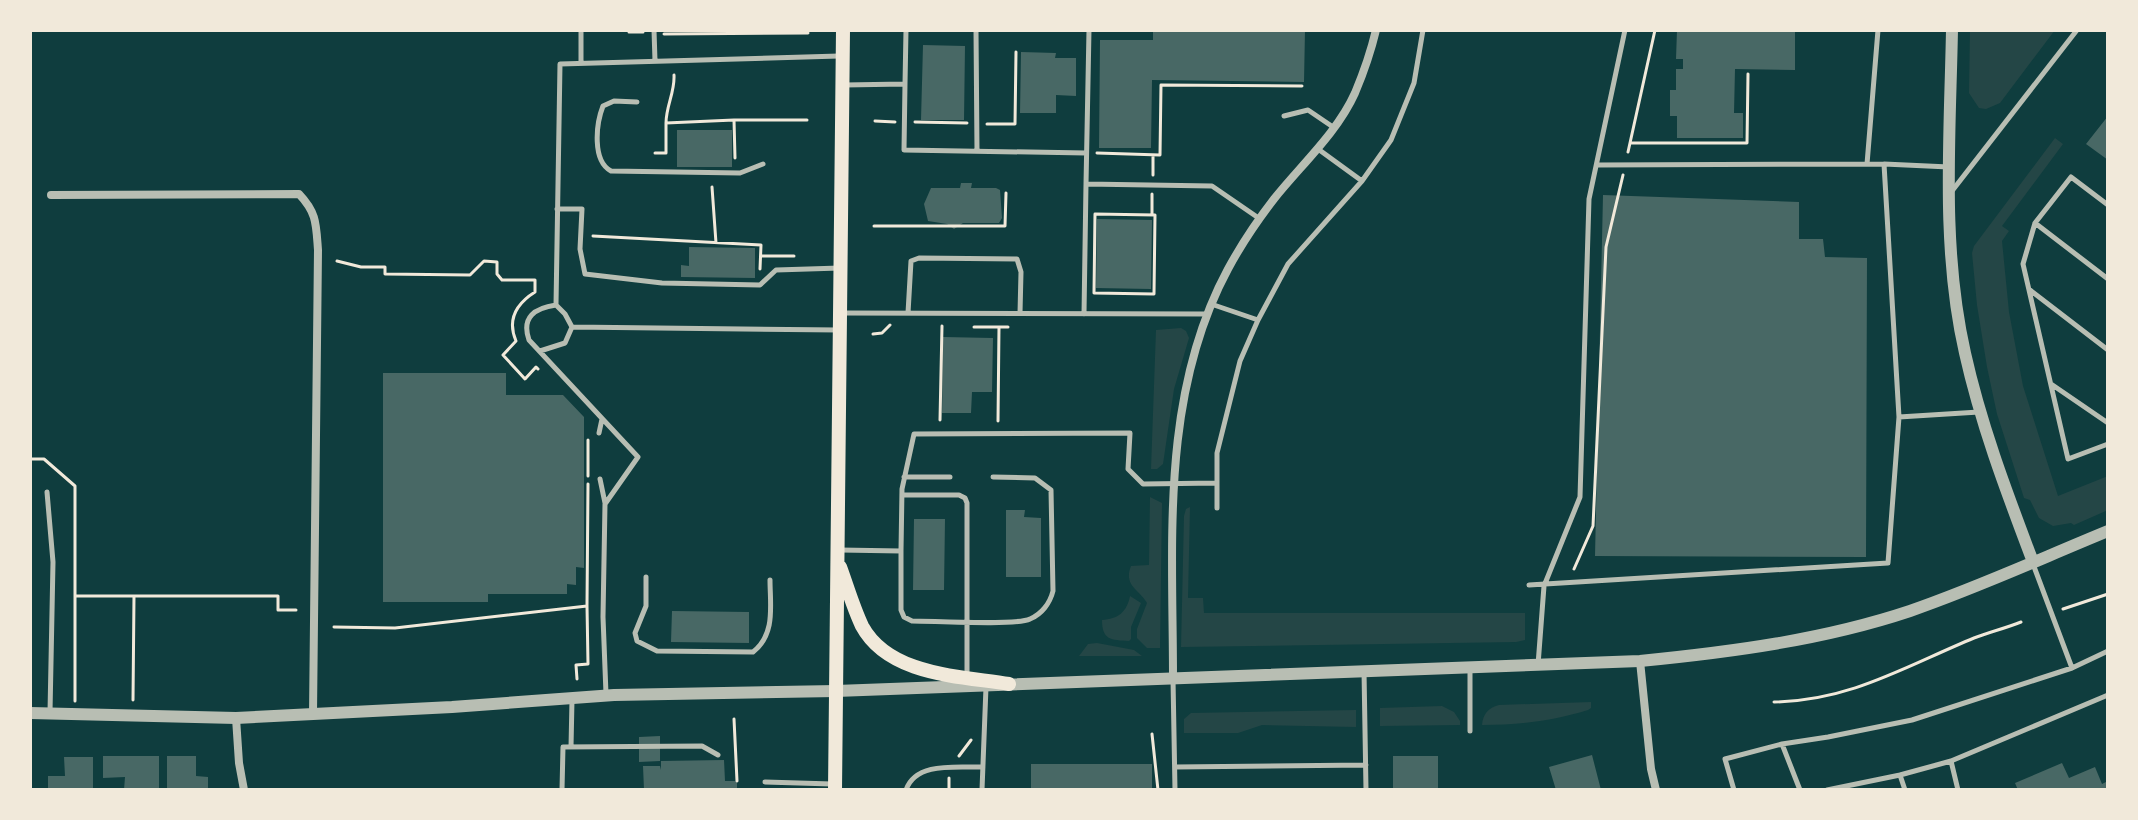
<svg xmlns="http://www.w3.org/2000/svg" width="2138" height="820" viewBox="0 0 2138 820" font-family="'Work Sans',sans-serif">
<style>
.green{fill:#244646}
.building{fill:#486865}
.lines{fill:none;stroke-linecap:round;stroke-linejoin:round}
.path{stroke:#f1e9da;stroke-width:3}
.service{stroke:#b8beb3;stroke-width:5}
.minor{stroke:#b8beb3;stroke-width:8}
.tertiary{stroke:#b8beb3;stroke-width:12}
.secondary{stroke:#f1e9da;stroke-width:14}
</style>
<rect width="100%" height="100%" fill="#0f3d3e"/>
<path class="green" d="M1970 30H2055L2000 103 1986 109 1979 108 1969 93Z
M2055 138 2063 144 2002 226 2009 231 2002 241 2009 312 2023 386 2058 496 2108 476V510L2074 525 2071 523 2053 526 2039 518 2030 500 2024 498 1997 414 1987 367 1977 305 1972 253 1974 246Z
M1181 328 1186 331 1189 338 1174 389 1163 464 1157 469H1151L1156 330Z
M1150 497 1162 503 1160 648H1147L1137 638V629L1147 603C1140 590 1123 586 1131 566L1149 565Z
M1190 507 1188 598H1203L1204 613H1525V640L1516 642 1181 647 1184 516 1186 509Z
M1130 596 1141 603 1131 627V639L1129 641C1111 640 1102 640 1102 620 1118 619 1127 612 1130 596Z
M1097 643 1134 650 1142 656H1079L1088 644Z
M1591 702V708L1588 710C1552 721 1520 725 1482 725 1483 714 1488 708 1499 705Z
M1442 706 1454 712 1460 721V725L1380 726V708Z
M1356 710V727L1262 725 1238 733H1184V719L1191 713Z"/>
<path class="building" d="M1153 30H1305L1304 82 1152 80 1151 148H1099L1100 40H1153Z
M1677 30H1795V70L1735 69 1734 113H1743V138H1677V116H1670V90H1676V69H1683V59H1676Z
M923 45 965 46 964 120H921Z
M1021 52 1056 53 1055 58H1076V96L1056 95V113H1020Z
M2108 116V160L2086 144Z
M677 130H732V167H677Z
M961 183H972L971 188H996L1000 190 1002 218 999 223H963L954 229 947 224 928 221 924 204 931 188H960Z
M1603 195 1799 202V239H1823L1825 257 1867 258 1866 557 1595 556Z
M1097 219 1152 220 1151 289 1096 288Z
M689 247 755 248V278L681 277V265L689 266Z
M943 337 993 338 992 392H972L971 413H942Z
M383 373H506V395H563L584 417V568L576 567V585L567 584V594H488V602H383Z
M1006 510H1025L1024 517 1041 518V577H1006Z
M914 519H945L944 590H913Z
M672 611 749 612V643L671 642Z
M660 736V761L639 762V737Z
M1592 755 1601 790H1556L1549 767Z
M103 756H159V790H124L125 777 103 778Z
M167 756H196V776L208 777V790H167Z
M1393 756H1438V790H1393Z
M64 757H93V790H48V776H65Z
M724 760 725 781H737V790H644L643 766H660L661 770V761Z
M2062 763 2069 778 2095 767 2102 784 2108 781V790H2018L2015 783Z
M1031 764H1152V790H1031Z"/>
<g class="lines">
<path class="path" d="M629 32H643
M664 34 808 33
M734 120H807
M875 121 895 122
M915 122 967 123
M666 123C666 106 675 92 674 75
M987 124H1015L1016 52
M1630 143H1747L1748 74
M1628 152 1655 30
M655 153H666V123L734 120 735 158
M1097 153 1160 155 1161 85 1302 86
M1153 175V155
M712 187 716 243
M1095 214 1155 215 1154 294 1094 293Z
M1152 215V194
M874 226H1005L1006 193
M593 236 761 245 760 269
M762 256H794
M337 261 361 267H385V274L470 275 484 261 497 262V274L502 280H535V292C516 304 507 320 516 341L503 355 525 379 536 367 538 369
M974 327H1008
M873 334 882 333 890 325
M940 420 942 326
M998 421 999 327
M30 459H44L75 486V701
M588 476V440
M1574 569 1593 526 1606 247 1623 175
M75 596H278V610H296
M2063 609 2108 594
M334 627 395 628 587 606 588 484
M577 679 576 665 588 664 587 606
M133 700 134 596
M1774 702C1850 701 1906 666 1974 638 1990 632 2006 628 2021 622
M734 719 737 781
M1152 734 1158 790
M959 756 971 740
M949 790V778"/>
<path class="service" d="M581 30V63
M654 30 655 61
M976 30 977 151
M905 84 904 150 1086 153
M844 85 905 84 906 30
M637 102 614 101 603 106C596 124 592 161 611 171L740 173 763 164
M1284 116 1308 110 1333 127
M1867 164 1878 30
M1597 165 1884 164
M1362 181 1391 140 1414 83 1423 30
M1086 184 1089 30
M1952 191 2077 30
M2108 205 2071 177 2035 223 2023 264 2068 459 2108 444
M557 209H582L580 249 585 274 662 283 760 285 776 270 840 268
M2035 223 2108 279
M2030 290 2108 350
M1211 304 1258 320
M556 305 565 314 572 327 839 330
M841 313 1207 314
M908 313 911 261 919 258 1017 259 1021 272 1020 313
M1084 314 1086 184 1212 186 1260 219
M540 351 565 343 572 327
M2051 384 2108 423
M1899 417 1884 164 1949 167
M599 433 602 419
M904 477H950
M600 479 605 503
M47 492 53 562 50 712
M902 495H959L965 498 967 503V676
M1217 508V453L1240 361 1258 320 1288 264 1362 181 1318 149
M840 550 901 551 902 489 914 434 1130 433 1128 469 1143 484 1217 483
M901 551V610L904 617 912 621C933 621 1016 626 1030 619 1042 614 1050 603 1053 591L1051 490 1035 478 993 477
M2033 564 2072 668
M646 577V606L635 633 637 641 657 651 753 652C776 634 770 605 770 580
M1529 585 1888 563 1899 417 1979 412
M1538 665 1544 586 1580 497 1589 199 1625 30
M1470 668V731
M1364 671 1366 790
M1173 679 1175 790
M606 694 603 617 605 504 638 457 529 340C521 317 535 308 556 305L560 64 839 56
M1782 744 1800 790
M571 747 572 700
M1175 767 1366 765
M765 782 832 784
M562 790 563 747 702 746 718 755
M906 790C916 761 958 768 983 767
M982 790 986 687
M1734 790 1725 759 1782 744 1828 737 1912 720 2072 668 2108 651
M1827 790 1900 775
M1905 790 1900 775 1951 761
M1958 790 1951 761 2108 695"/>
<path class="minor" d="M51 195 299 194C317 213 316 224 318 250L313 714
M1640 661 1651 769 1656 790
M1173 678C1173 541 1160 395 1228 269 1241 245 1257 221 1274 199 1301 165 1337 133 1355 93 1363 74 1371 51 1376 30
M236 718 239 763 244 790"/>
<path class="tertiary" d="M1952 30C1950 137 1941 248 1965 353 1981 425 2007 493 2033 562
M30 713 236 718 452 707 614 695 836 691 1640 661C1731 652 1823 640 1910 611 1977 588 2042 558 2108 531"/>
<path class="secondary" d="M840 567C847 586 853 607 862 626 889 676 961 676 1009 684
M835 790 843 30"/>
</g>
<rect width="2138" height="820" fill="none" stroke="#f1e9da" stroke-width="64"/>
</svg>
